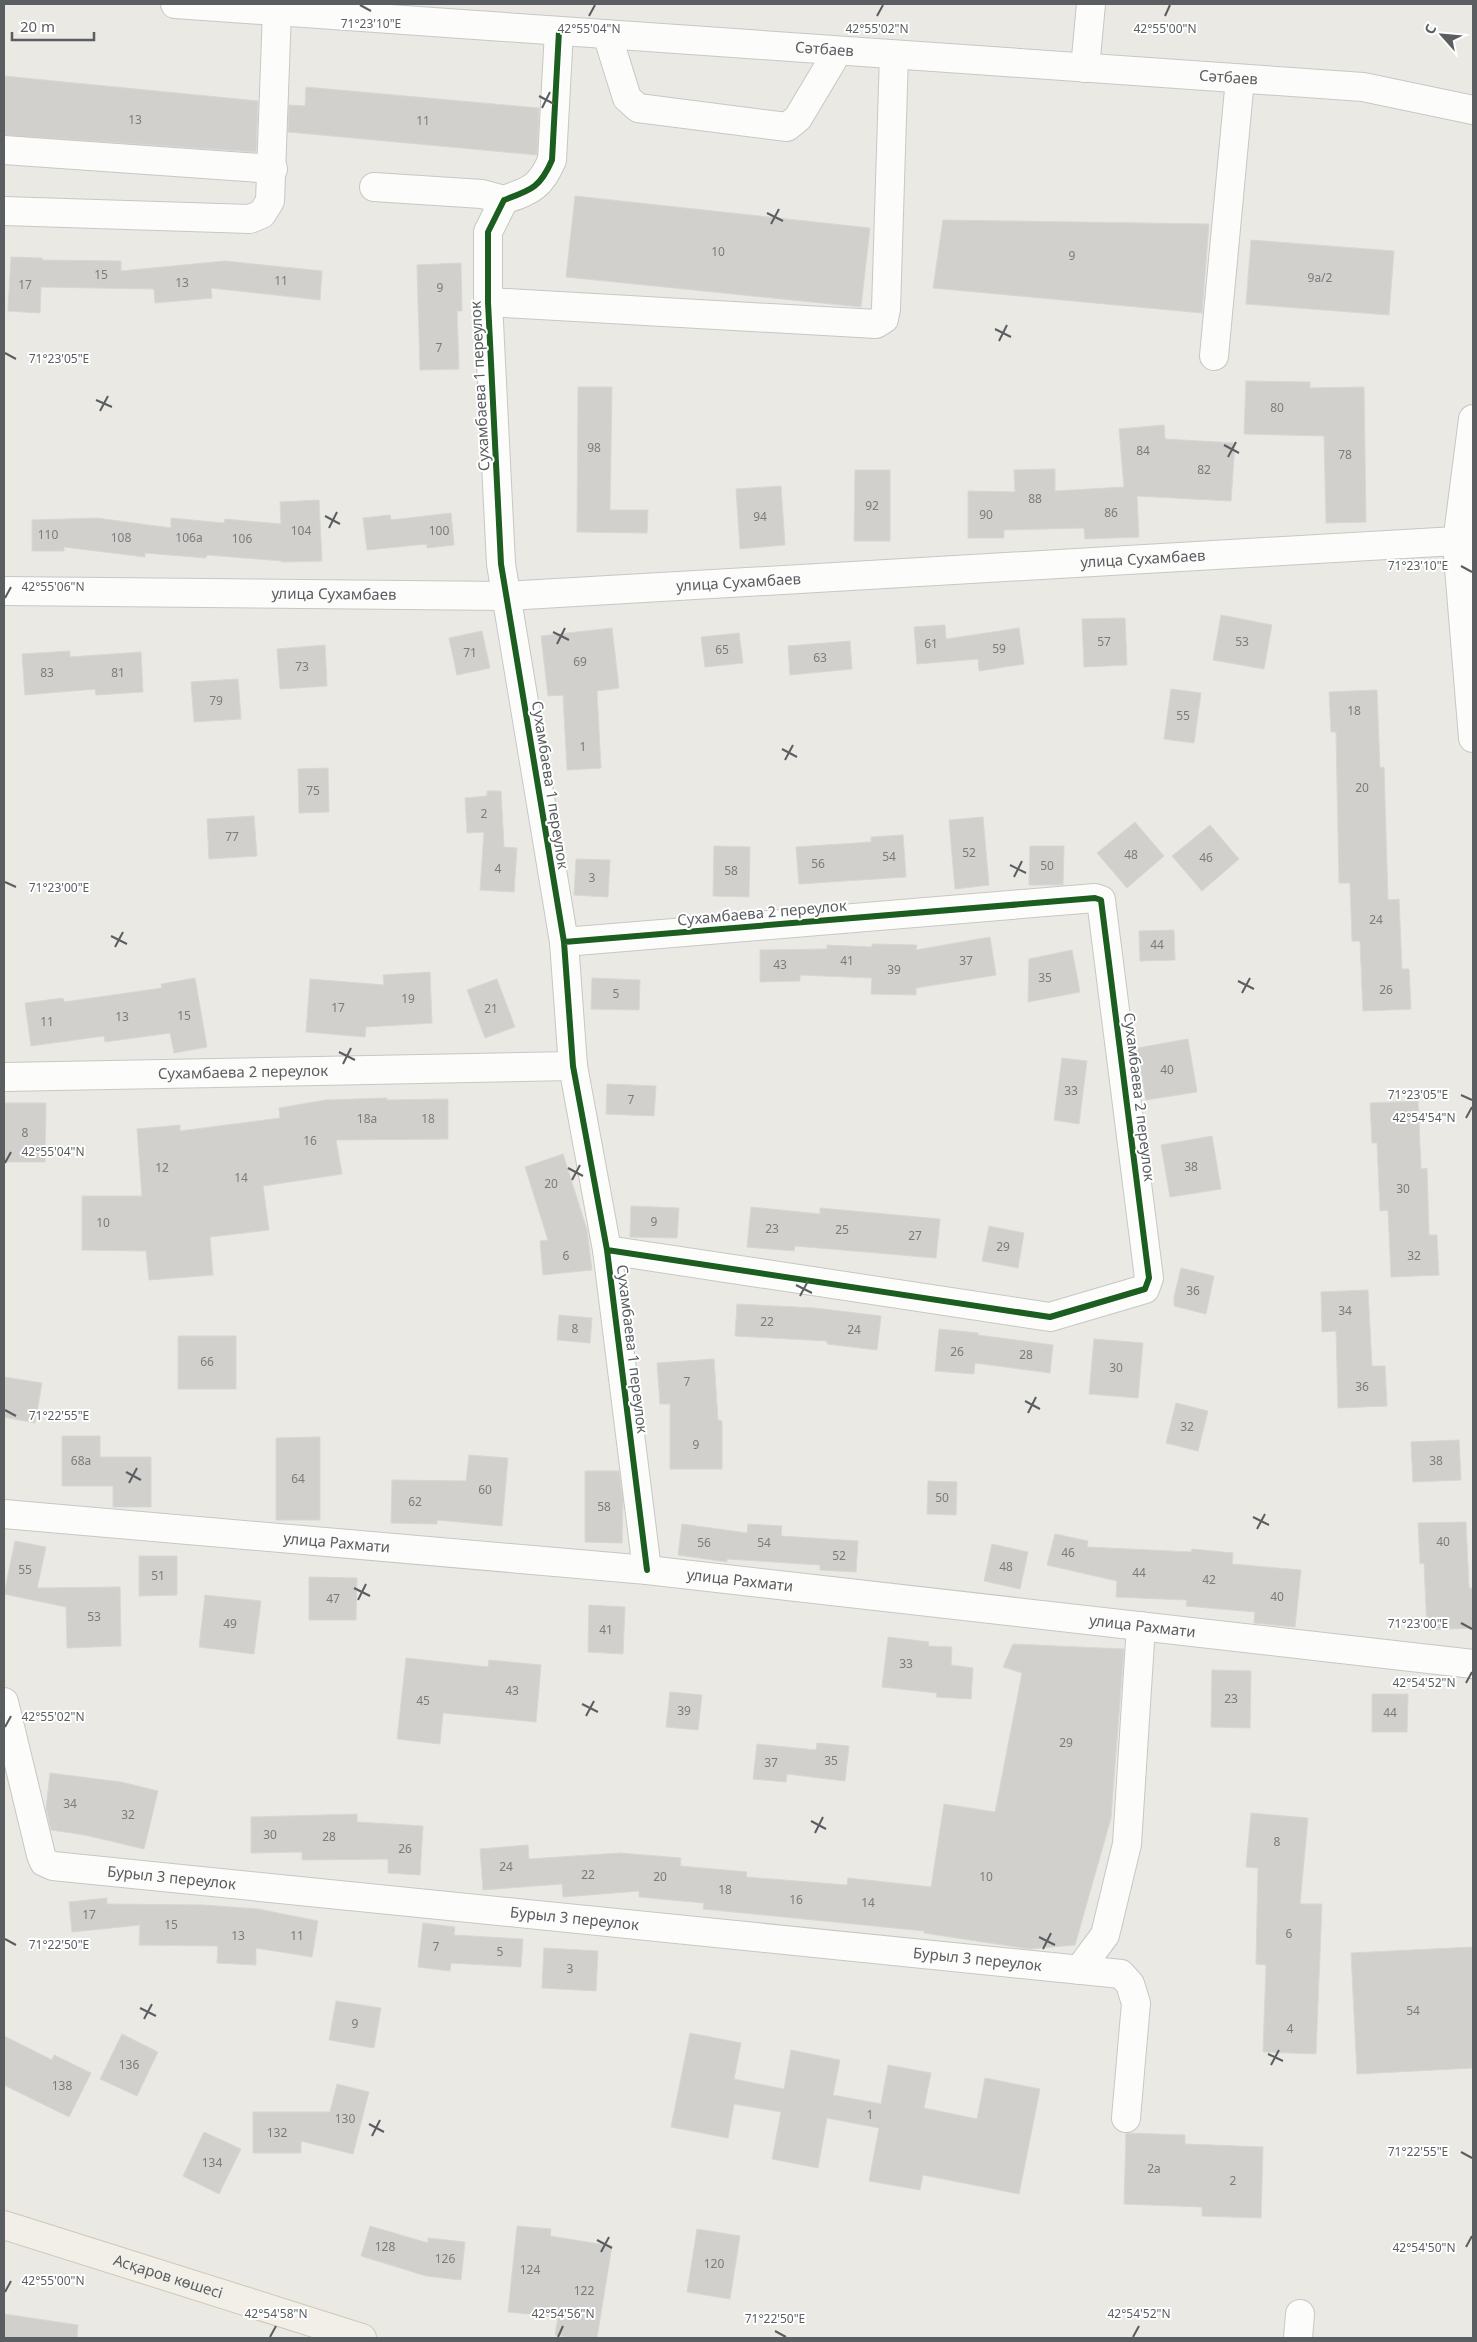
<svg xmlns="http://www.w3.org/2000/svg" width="1477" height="2342" viewBox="0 0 1477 2342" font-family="'Noto Sans',sans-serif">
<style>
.building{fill:#d1d0cd;stroke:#d9d7d4}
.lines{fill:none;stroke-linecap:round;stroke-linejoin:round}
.minor-casing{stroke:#c7c7c6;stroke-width:30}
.major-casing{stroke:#d0c8b4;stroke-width:30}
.minor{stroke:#fcfcfb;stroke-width:28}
.major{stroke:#f1efe7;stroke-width:28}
.cycleway-casing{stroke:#fff;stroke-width:9}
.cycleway{stroke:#1b5e20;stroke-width:6}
.ticks{fill:none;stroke:#5b5e61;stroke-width:2}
.labels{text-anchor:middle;stroke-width:4;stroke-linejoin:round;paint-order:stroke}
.number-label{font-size:12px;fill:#7a7c7d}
.street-label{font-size:15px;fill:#5b5e61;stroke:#fff}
.ticks-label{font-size:12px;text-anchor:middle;fill:#5b5e61;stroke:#fff;stroke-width:4;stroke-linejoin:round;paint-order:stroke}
</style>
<rect width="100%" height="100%" fill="#eae9e4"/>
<path class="building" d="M4 76 258 101 256 152 4 135Z
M306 87 539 108 537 155 288 132 289 105 305 106Z
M575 196 870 228 861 307 566 277Z
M943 220 1209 224 1202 313 933 288Z
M1251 240 1394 251 1389 315 1246 304Z
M11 257 42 258V260L121 261V271L225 261 322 271 320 300 211 288 212 298 155 303 154 289 41 287 40 313 8 311Z
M461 263 462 311H457L459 369 420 370 417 265Z
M1246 381 1310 382V388L1364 387 1366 522 1326 523 1324 436 1244 434Z
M578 387H612L610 510H648L647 533 577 532Z
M1164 425 1165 439 1235 443 1231 501 1137 496 1139 537 1085 539 1084 528 1004 530V538H968V491L1015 492 1014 470 1055 469V491L1124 487 1119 429Z
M855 470H890V541H854Z
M781 486 785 545 740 549 736 489Z
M319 500 322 561 282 562V561L207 555 206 558 145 553V557L64 547V551H32V520L97 518 171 528V518L224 523 225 519 281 524 280 502Z
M451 513 454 545 427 548V544L367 550 363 518 390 515 391 520Z
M1221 615 1272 625 1264 669 1213 660Z
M1125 618 1127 665 1084 667 1082 619Z
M945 625 946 639 1019 628 1024 664 979 671 978 659 917 664 914 627Z
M612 628 619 688 597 691 601 768 567 770 563 695 548 696 541 636Z
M482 631 490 668 457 675 449 638Z
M739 633 743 663 705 667 701 637Z
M850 641 852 669 790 675 788 646Z
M325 645 327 686 280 689 277 649Z
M70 651V657L141 652 143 692 96 695 95 689 25 695 22 654Z
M238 679 241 719 194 722 191 682Z
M1171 689 1201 693 1194 743 1164 739Z
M1377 690 1380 768 1384 767 1388 900 1399 899 1402 969H1409L1411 1009 1363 1011 1360 941H1352L1350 883H1339L1336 732H1331L1329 692Z
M328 768 329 812 299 813 298 769Z
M487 791H501L504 847 517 848 514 892 480 890 484 832 467 833 465 798 487 796Z
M254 816 257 856 209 859 207 819Z
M983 817 989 885 955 889 949 820Z
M1135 822 1164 856 1127 888 1097 853Z
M1210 825 1239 859 1202 891 1172 856Z
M903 835 906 877 799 884 796 847 871 842V837Z
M714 846 750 847 749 897 713 896Z
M1030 846H1064L1063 885H1029Z
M576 859 610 860 608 897 574 895Z
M1174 930 1175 960 1140 961 1139 931Z
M990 937 996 975 916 988V995L871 994 872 978 800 975V981L760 982V950L827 949V945L872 947V944L917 945 916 950Z
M1072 950 1080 992 1028 1002 1029 959Z
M430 972 432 1023 366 1027 365 1037 306 1032 310 979 384 985 383 975Z
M195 978 207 1047 174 1053 170 1033 105 1042 104 1036 31 1046 25 1003 63 998 64 1002 162 988 161 984Z
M592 978 640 980 639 1010 591 1009Z
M497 979 515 1027 485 1038 467 990Z
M1188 1039 1197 1092 1146 1100 1137 1048Z
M1062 1058 1087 1061 1079 1124 1054 1120Z
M607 1084 656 1086 654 1116 606 1114Z
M387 1098V1100L448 1099V1139L336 1140 342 1174 263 1186 269 1230 210 1237 213 1275 149 1280 146 1251 82 1250V1196H142L137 1129 180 1125V1131L280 1118 279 1108 326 1100Z
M1418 1101 1421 1169 1427 1168 1429 1235H1437L1439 1275 1391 1277 1388 1210 1380 1211 1377 1143H1372L1370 1103Z
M4 1103H46L45 1162H4Z
M1212 1136 1221 1189 1170 1197 1161 1145Z
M563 1154 587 1230 592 1270 543 1275 540 1241 548 1240 525 1167Z
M631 1206 679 1208 677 1238 630 1237Z
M751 1207 820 1214V1208L940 1219 936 1258 795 1246 794 1251 747 1247Z
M989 1226 1024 1233 1018 1268 982 1261Z
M1181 1268 1214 1276 1206 1314 1174 1306V1297Z
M1368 1290 1372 1366H1385L1387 1406 1338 1408 1336 1331 1322 1332 1321 1292Z
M737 1304 815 1308 881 1316 877 1350 827 1344V1341L735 1336Z
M559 1315 592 1318 590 1343 557 1340Z
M939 1329 978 1333V1335L1053 1345 1050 1373 975 1363 974 1374 935 1371Z
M178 1336H236V1389H178Z
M1094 1339 1143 1343 1138 1398 1089 1394Z
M714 1359 718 1420 722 1421V1469H670V1404H660L657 1363Z
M4 1377 42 1383 35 1423 4 1417Z
M1176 1403 1208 1411 1198 1451 1166 1443Z
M62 1436H100V1457H151V1507H113V1486H62Z
M320 1437V1520H276V1438Z
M1459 1440 1461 1480 1413 1482 1411 1442Z
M469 1455 508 1458 502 1526 437 1520V1524L391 1523 392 1480 466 1481Z
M585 1471H619L623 1501 622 1543 585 1542Z
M928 1481 957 1482 956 1515 927 1514Z
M1466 1522 1469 1588H1473V1628L1427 1630 1424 1563 1420 1564 1418 1523Z
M682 1524 747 1533 748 1524 782 1526 781 1536 858 1541 856 1572 820 1570V1565L727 1559V1562L678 1555Z
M1055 1534 1088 1541 1087 1547 1191 1552 1192 1549 1233 1553 1232 1564 1301 1570 1295 1627 1254 1623 1255 1612 1186 1606 1187 1600 1116 1597 1117 1581 1047 1565Z
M15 1541 46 1547 37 1588 120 1587 121 1646 67 1648 66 1607 4 1594Z
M992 1544 1028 1552 1020 1589 984 1581Z
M139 1556H177V1595L139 1596Z
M309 1577 357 1578 356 1620H309Z
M205 1595 261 1601 254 1654 199 1647Z
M589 1605 625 1607 623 1654 588 1652Z
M888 1637 929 1642 928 1646 952 1647 951 1665 973 1668 971 1699 936 1697 937 1693 882 1687Z
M1013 1644 1124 1649 1111 1818 1075 1945 1029 1949 924 1933V1931L703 1909 704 1903 639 1897V1891L563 1897 562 1884 483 1890 480 1849 528 1845 529 1859 620 1853 681 1858 680 1866 747 1872 746 1877 847 1885 848 1878 931 1887 944 1804 995 1812 1022 1673 1003 1667Z
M406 1658 488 1667 489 1660 541 1665 536 1722 443 1713 440 1744 397 1739Z
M1212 1670 1251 1671 1250 1728 1211 1727Z
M670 1692 702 1695 698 1730 666 1727Z
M1372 1694H1408L1407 1732H1372Z
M817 1743 849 1746 845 1781 787 1774 786 1782 753 1779 757 1744 816 1750Z
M50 1773 121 1782 158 1791 144 1849 85 1835 51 1830 46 1808Z
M1251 1813 1308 1818 1300 1904H1322L1316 2054 1263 2052 1266 1965 1256 1964 1258 1868 1246 1867Z
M357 1814V1822L423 1826 420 1875 388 1873V1859L302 1860V1852L251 1853V1817Z
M107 1898V1904L204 1905 258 1909 318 1921 312 1957 256 1948V1965L217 1963 218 1946 139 1945 140 1925 72 1932 69 1902Z
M423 1923 455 1927 454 1935 523 1939 521 1967 451 1963 450 1971 418 1967Z
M1473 1947V2068L1357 2074 1351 1953Z
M544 1948 598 1951 596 1991 542 1988Z
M336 2001 381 2008 374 2048 329 2040Z
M690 2033 741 2043 734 2079 784 2089 791 2050 840 2060 833 2095 881 2104 888 2065 931 2073 924 2108 977 2119 985 2078 1040 2089 1019 2194 923 2175 920 2190 869 2181 879 2128 827 2118 818 2168 772 2159 781 2112 734 2104 728 2138 671 2127Z
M122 2034 158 2052 137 2096 100 2079Z
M4 2036 52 2060 54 2055 91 2073 69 2117 4 2085Z
M337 2084 369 2092 353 2154 301 2141V2153H253V2112H330Z
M204 2132 241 2149 219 2194 183 2176Z
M1126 2133 1185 2135V2144L1263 2147 1261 2218 1202 2216V2207L1124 2204Z
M370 2226 428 2243V2238L465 2242 461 2280 426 2276 361 2256Z
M517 2226 551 2229 550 2236 612 2246 597 2338H572L555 2335 558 2317 508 2312Z
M697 2229 740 2236 730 2299 687 2292Z
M4 2314 78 2325 77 2338H4Z"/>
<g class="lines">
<defs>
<g id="minor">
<path id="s1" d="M175 4 1363 87 1473 110"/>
<path d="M559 31 552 160C540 188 531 190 504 200L488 232V302L501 564 564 942 573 1066 607 1250 647 1570"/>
<path d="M607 34 627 98 638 108 787 127 798 118 838 51"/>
<path d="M1085 68 1091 4"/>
<path d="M4 150 273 169"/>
<path d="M374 187 482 194 504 200"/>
<path d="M4 211 250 219 262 214 270 201 277 11"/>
<path d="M488 302 876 324 884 319 886 309 894 55"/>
<path d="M1214 356 1240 79"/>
<path d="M1473 419 1457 543 1473 738"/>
<path id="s2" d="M4 591 506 596 1473 540"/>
<path d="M564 942 1095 898 1101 900 1149 1278 1145 1289 1050 1317 607 1250"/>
<path id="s3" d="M4 1077 573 1066"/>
<path id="s4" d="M4 1514 647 1570 1473 1664"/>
<path id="s5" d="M4 1702 41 1855 44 1862 53 1866 1121 1974 1130 1984 1136 2003 1126 2118"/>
<path d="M1079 1970 1105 1935 1127 1844 1141 1626"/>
<path d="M1298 2338 1300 2314"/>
</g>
<g id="major">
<path id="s6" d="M4 2225 362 2338"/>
</g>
</defs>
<use href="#minor" class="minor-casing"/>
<use href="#major" class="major-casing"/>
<use href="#minor" class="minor"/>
<use href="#major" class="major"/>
<defs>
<path id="cycleway" d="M559 31 552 160C540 188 531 190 504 200L488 232V302L501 564 564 942 573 1066 607 1250 647 1570
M564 942 1095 898 1101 900 1149 1278 1145 1289 1050 1317 607 1250"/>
</defs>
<use href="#cycleway" class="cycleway-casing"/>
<use href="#cycleway" class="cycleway"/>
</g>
<path class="ticks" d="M360 5 371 11M589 16 595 5M877 16 883 5M1165 16 1170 5M539 96 554 104M542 108 550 92M767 213 783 221M771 224 779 209M995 329 1011 337M999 341 1007 325M5 353 16 359M96 400 112 407M100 411 108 396M1224 445 1239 453M1228 457 1236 442M325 516 340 524M329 528 337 512M1461 566 1472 572M5 598 11 587M553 632 569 640M557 644 565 628M782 749 797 757M785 760 793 745M1010 865 1026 873M1014 877 1022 861M5 882 16 887M111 936 127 944M115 947 123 932M1238 981 1254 989M1242 993 1250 978M339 1052 355 1060M343 1064 351 1048M1461 1095 1472 1100M1466 1118 1472 1107M5 1163 11 1152M568 1168 583 1176M572 1180 580 1165M796 1285 812 1293M800 1296 808 1281M1025 1401 1040 1409M5 1410 16 1416M1028 1413 1036 1397M126 1472 141 1480M129 1483 137 1468M1253 1517 1269 1525M1257 1529 1265 1514M354 1588 370 1596M358 1600 366 1584M1461 1623 1472 1629M1466 1683 1472 1672M582 1704 598 1712M586 1716 594 1701M5 1727 11 1716M811 1821 826 1829M815 1833 823 1817M1039 1937 1055 1945M5 1939 16 1945M1043 1949 1051 1933M140 2008 156 2016M144 2019 152 2004M1268 2054 1283 2061M1271 2065 1279 2050M369 2124 384 2132M372 2136 380 2120M1461 2152 1472 2158M597 2240 612 2248M1466 2247 1472 2236M601 2252 609 2237M5 2292 11 2281M775 2331 786 2337M270 2337 276 2326M558 2337 563 2326M1133 2337 1139 2326"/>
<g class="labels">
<g class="number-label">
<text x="135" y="124">13</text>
<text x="423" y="125">11</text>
<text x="718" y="256">10</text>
<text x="1072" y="260">9</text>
<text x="101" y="279">15</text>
<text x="1320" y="282">9а/2</text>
<text x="281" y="285">11</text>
<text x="182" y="287">13</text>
<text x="25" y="289">17</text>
<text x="440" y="292">9</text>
<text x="439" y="352">7</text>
<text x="1277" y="412">80</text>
<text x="594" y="452">98</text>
<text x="1143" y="455">84</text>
<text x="1345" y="459">78</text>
<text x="1204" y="474">82</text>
<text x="1035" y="503">88</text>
<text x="872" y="510">92</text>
<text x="1111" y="517">86</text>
<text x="986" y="519">90</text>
<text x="760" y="521">94</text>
<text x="301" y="535">104</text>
<text x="439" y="535">100</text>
<text x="48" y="539">110</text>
<text x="121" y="542">108</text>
<text x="189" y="542">106а</text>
<text x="242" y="543">106</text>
<text x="1104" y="646">57</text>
<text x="1242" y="646">53</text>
<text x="931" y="648">61</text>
<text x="999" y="653">59</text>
<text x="722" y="654">65</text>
<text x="470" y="657">71</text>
<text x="820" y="662">63</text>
<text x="580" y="666">69</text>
<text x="302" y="671">73</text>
<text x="47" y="677">83</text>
<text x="118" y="677">81</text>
<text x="216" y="705">79</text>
<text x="1354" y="715">18</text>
<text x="1183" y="720">55</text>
<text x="583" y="751">1</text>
<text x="1362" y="792">20</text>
<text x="313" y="795">75</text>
<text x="484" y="818">2</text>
<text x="232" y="841">77</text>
<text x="969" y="857">52</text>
<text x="1131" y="859">48</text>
<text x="889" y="861">54</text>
<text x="1206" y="862">46</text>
<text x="818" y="868">56</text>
<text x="1047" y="870">50</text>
<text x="498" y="873">4</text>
<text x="731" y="875">58</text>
<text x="592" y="882">3</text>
<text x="1376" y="924">24</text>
<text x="1157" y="949">44</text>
<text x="847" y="965">41</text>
<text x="966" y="965">37</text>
<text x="780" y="969">43</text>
<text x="894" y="974">39</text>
<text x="1045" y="982">35</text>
<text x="1386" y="994">26</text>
<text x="616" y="998">5</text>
<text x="408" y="1003">19</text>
<text x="338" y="1012">17</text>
<text x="491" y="1013">21</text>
<text x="184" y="1020">15</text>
<text x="122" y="1021">13</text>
<text x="47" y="1026">11</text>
<text x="1167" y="1074">40</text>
<text x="1071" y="1095">33</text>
<text x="631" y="1104">7</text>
<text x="367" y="1123">18а</text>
<text x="428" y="1123">18</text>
<text x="25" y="1137">8</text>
<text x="310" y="1145">16</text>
<text x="1191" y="1171">38</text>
<text x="162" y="1172">12</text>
<text x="241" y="1182">14</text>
<text x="551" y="1188">20</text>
<text x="1403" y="1193">30</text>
<text x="654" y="1226">9</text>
<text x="103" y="1227">10</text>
<text x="772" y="1233">23</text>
<text x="842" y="1234">25</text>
<text x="915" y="1240">27</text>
<text x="1003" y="1251">29</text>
<text x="566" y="1260">6</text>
<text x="1414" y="1260">32</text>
<text x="1193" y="1295">36</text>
<text x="1345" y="1315">34</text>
<text x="767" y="1326">22</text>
<text x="575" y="1333">8</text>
<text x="854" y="1334">24</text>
<text x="957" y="1356">26</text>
<text x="1026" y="1359">28</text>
<text x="207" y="1366">66</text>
<text x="1116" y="1372">30</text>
<text x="687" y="1386">7</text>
<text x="1362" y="1391">36</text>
<text x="1187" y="1431">32</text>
<text x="696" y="1449">9</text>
<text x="81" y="1465">68а</text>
<text x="1436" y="1465">38</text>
<text x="298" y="1483">64</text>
<text x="485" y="1494">60</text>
<text x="942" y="1502">50</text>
<text x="415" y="1506">62</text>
<text x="604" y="1511">58</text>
<text x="1443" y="1546">40</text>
<text x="704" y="1547">56</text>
<text x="764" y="1547">54</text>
<text x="1068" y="1557">46</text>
<text x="839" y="1560">52</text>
<text x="1006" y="1571">48</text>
<text x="25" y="1574">55</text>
<text x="1139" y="1577">44</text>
<text x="158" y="1580">51</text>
<text x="1209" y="1584">42</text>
<text x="1277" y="1601">40</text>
<text x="333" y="1603">47</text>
<text x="94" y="1621">53</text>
<text x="230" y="1628">49</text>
<text x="606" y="1634">41</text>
<text x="906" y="1668">33</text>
<text x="512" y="1695">43</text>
<text x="1231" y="1703">23</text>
<text x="423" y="1705">45</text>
<text x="684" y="1715">39</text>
<text x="1390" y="1717">44</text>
<text x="1066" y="1747">29</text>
<text x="831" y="1765">35</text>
<text x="771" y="1767">37</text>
<text x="70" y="1808">34</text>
<text x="128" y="1819">32</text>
<text x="270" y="1839">30</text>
<text x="329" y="1841">28</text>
<text x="1277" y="1846">8</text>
<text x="405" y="1853">26</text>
<text x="506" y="1871">24</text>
<text x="588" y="1879">22</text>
<text x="660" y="1881">20</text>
<text x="986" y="1881">10</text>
<text x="725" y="1894">18</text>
<text x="796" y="1904">16</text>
<text x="868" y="1907">14</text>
<text x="89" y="1919">17</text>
<text x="171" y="1929">15</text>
<text x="1289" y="1938">6</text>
<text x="238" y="1940">13</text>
<text x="297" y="1940">11</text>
<text x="436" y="1951">7</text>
<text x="500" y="1956">5</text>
<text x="570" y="1973">3</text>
<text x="1413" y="2015">54</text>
<text x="355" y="2028">9</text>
<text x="1290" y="2033">4</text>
<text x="129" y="2069">136</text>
<text x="62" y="2090">138</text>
<text x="870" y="2119">1</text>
<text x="345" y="2123">130</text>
<text x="277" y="2137">132</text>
<text x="212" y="2167">134</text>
<text x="1154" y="2173">2а</text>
<text x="1233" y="2185">2</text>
<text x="385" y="2251">128</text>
<text x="445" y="2263">126</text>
<text x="714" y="2268">120</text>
<text x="530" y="2274">124</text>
<text x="584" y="2295">122</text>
</g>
<g class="street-label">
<text dy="5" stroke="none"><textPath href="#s1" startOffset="651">Сәтбаев</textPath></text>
<text dy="5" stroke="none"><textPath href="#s1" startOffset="1056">Сәтбаев</textPath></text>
<text transform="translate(480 386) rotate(-93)" y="5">Сухамбаева 1 переулок</text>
<text dy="5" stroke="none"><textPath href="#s2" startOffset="1140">улица Сухамбаев</textPath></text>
<text dy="5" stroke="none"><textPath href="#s2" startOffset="735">улица Сухамбаев</textPath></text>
<text dy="5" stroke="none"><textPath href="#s2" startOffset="330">улица Сухамбаев</textPath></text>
<text transform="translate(550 785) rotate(81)" y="5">Сухамбаева 1 переулок</text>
<text transform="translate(762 913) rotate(-5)" y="5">Сухамбаева 2 переулок</text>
<text dy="5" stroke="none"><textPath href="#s3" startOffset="239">Сухамбаева 2 переулок</textPath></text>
<text transform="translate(1139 1097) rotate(83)" y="5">Сухамбаева 2 переулок</text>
<text transform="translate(632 1349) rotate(83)" y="5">Сухамбаева 1 переулок</text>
<text dy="5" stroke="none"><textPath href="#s4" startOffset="334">улица Рахмати</textPath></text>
<text dy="5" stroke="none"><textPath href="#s4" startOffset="739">улица Рахмати</textPath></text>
<text dy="5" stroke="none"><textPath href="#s4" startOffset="1144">улица Рахмати</textPath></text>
<text dy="5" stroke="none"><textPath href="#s5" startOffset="294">Бурыл 3 переулок</textPath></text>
<text dy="5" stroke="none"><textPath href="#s5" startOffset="699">Бурыл 3 переулок</textPath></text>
<text dy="5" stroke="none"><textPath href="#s5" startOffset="1104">Бурыл 3 переулок</textPath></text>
<text dy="5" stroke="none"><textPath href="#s6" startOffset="172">Асқаров көшесі</textPath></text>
</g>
</g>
<g class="ticks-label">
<text x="371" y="28">71°23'10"E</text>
<text x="589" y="33">42°55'04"N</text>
<text x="877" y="33">42°55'02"N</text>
<text x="1165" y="33">42°55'00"N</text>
<text x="59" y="363">71°23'05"E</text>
<text x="1418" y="570">71°23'10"E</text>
<text x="53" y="591">42°55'06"N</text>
<text x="59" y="892">71°23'00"E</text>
<text x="1418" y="1099">71°23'05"E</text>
<text x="1424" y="1122">42°54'54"N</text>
<text x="53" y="1156">42°55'04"N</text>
<text x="59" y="1420">71°22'55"E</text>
<text x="1418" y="1628">71°23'00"E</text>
<text x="1424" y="1687">42°54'52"N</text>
<text x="53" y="1721">42°55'02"N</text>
<text x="59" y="1949">71°22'50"E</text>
<text x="1418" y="2156">71°22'55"E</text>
<text x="1424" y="2252">42°54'50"N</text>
<text x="53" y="2285">42°55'00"N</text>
<text x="276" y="2318">42°54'58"N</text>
<text x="563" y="2318">42°54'56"N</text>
<text x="1139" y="2318">42°54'52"N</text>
<text x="775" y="2323">71°22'50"E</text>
</g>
<rect width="1477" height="2342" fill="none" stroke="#5b5e61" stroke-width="10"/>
<g transform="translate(1442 35) rotate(297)" stroke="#ffffff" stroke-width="4" paint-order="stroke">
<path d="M0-4L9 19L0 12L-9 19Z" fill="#5b5e61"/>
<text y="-8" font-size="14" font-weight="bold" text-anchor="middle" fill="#5b5e61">С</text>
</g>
<path d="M12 32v8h82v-8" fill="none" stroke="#5b5e61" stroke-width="2.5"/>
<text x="20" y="32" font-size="15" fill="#5b5e61" stroke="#ffffff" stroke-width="4" paint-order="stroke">20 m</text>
</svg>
